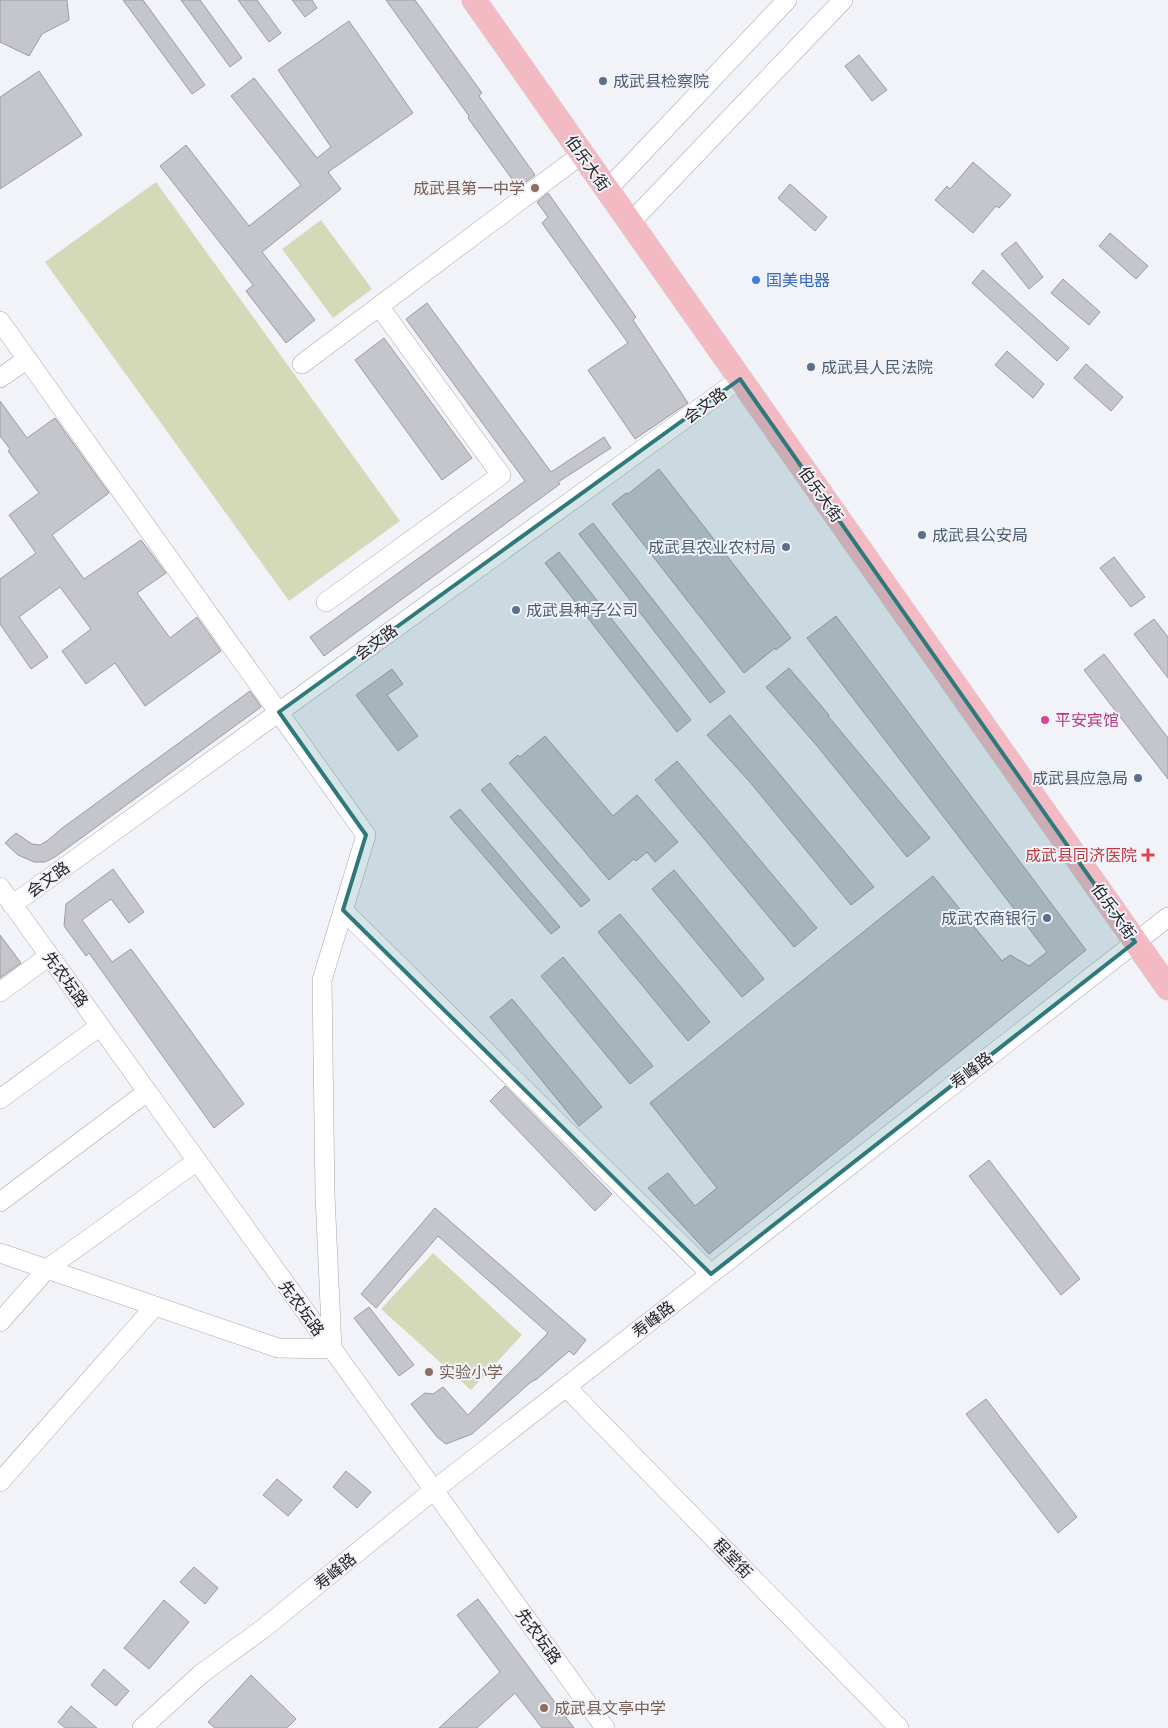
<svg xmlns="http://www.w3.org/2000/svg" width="1168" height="1728" viewBox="0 0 1168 1728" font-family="Raleway,'Noto Sans SC',sans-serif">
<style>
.green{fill:#d4dab8}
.building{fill:#c5c5cc;stroke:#9b9ba1}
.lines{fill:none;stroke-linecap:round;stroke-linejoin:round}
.minor-casing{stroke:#a8a9af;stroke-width:20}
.major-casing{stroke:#cfcfd0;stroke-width:25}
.minor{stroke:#fff;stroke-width:19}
.major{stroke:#f4bac3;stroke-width:24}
.marked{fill:#2f797c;fill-opacity:0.2;stroke:#2f797c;stroke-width:4;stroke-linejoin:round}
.service-dot{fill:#5c6f8a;stroke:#f2f3f9;stroke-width:2}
.education-dot{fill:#8d6e63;stroke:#f2f3f9;stroke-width:2}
.shop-dot{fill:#3f7fe0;stroke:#f2f3f9;stroke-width:2}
.hotel-dot{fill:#d1479c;stroke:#f2f3f9;stroke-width:2}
.health-dot{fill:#e0444e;stroke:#f2f3f9;stroke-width:2}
.labels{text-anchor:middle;stroke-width:4;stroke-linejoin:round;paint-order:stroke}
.service-label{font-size:16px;fill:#4e5e75;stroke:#f2f3f9;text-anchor:start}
.street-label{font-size:16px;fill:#27272a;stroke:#f2f3f9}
.education-label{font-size:16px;fill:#785e54;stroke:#f2f3f9;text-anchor:start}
.shop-label{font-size:16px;fill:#366cbe;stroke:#f2f3f9;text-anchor:start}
.hotel-label{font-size:16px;fill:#b23c85;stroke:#f2f3f9;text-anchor:start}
.health-label{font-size:16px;fill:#be3a42;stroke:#f2f3f9;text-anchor:end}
</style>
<rect width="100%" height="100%" fill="#f2f3f9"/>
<path class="green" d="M156 182 400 521 289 601 45 262Z
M321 220 372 289 333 318 282 249Z
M433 1253 522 1335 471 1390 381 1309Z"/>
<path class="building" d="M0 0H67L69 20 42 34 29 56 0 42Z
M123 0H143L205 85 192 94Z
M181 0H200L242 58 230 67Z
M238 0H257L281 33 269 42Z
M292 0H312L317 8 305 17Z
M386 0H415L482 93 479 96 535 175 523 184 522 182 517 186 468 118 469 116Z
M349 21 413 113 328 172 341 189 262 252 315 320 286 343 246 291 253 285 160 166 186 145 249 226 301 185 231 96 254 78 317 158 331 147 278 70Z
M859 55 887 90 872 101 845 66Z
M39 71 82 135 0 189V97Z
M973 162 1011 195 999 208 996 206 973 233 935 200 947 186 950 189Z
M790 184 827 217 815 231 778 198Z
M548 193 636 317 633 320 688 403 635 439 588 370 628 343 542 223 548 217 537 202Z
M1110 233 1148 266 1136 279 1099 246Z
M1016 242 1043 277 1029 289 1001 254Z
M983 270 1069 348 1057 361 972 283Z
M1063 279 1100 312 1089 325 1051 293Z
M427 303 551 472 604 437 611 448 558 482 560 484 324 656 310 637 525 481 406 319Z
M384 338 472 458 442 480 355 360Z
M1007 351 1044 384 1033 398 995 365Z
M1086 364 1123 397 1111 411 1074 378Z
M0 401 27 438 55 418 109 493 52 535 84 579 141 540 166 573 137 593 170 638 197 617 221 651 145 706 115 663 86 684 62 651 91 629 60 587 19 617 48 657 31 669 0 624V579L36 553 9 515 39 493 8 451 10 449 0 436Z
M659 469 791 638 776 650 775 648 744 673 612 504 626 493 628 494Z
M593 523 725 692 710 703 579 534Z
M559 552 691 720 677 732 545 563Z
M1114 557 1145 597 1131 607 1100 568Z
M836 616 1086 950 709 1254 648 1188 668 1173 695 1206 717 1188 650 1103 933 876 1002 961 1010 955 1029 966 1047 952 807 638Z
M1154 619 1168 637V678L1134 634Z
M1104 654 1168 738V779L1084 670Z
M789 668 829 715 828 716 930 838 907 857 818 747 766 687Z
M392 669 403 684 387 695 418 736 398 751 356 695Z
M250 691 261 707 55 857 45 862H34L18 855 5 843 16 833 32 844 40 845 47 841 61 829Z
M730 715 874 887 851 905 749 781 707 735Z
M545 736 613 816 637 795 678 842 655 862 647 852 636 861 634 859 609 880 509 763 518 755 520 757Z
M677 761 817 928 794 947 655 780Z
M490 783 590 900 581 907 481 790Z
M460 809 560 927 551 934 450 817Z
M113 869 144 912 129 923 111 899 82 920 112 962 131 949 244 1104 214 1128 89 953 86 956 64 926 66 904Z
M674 870 764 979 742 997 652 889Z
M620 914 710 1022 688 1041 598 932Z
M0 935 21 963 0 978Z
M563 957 653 1066 630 1084 541 976Z
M512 999 602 1107 579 1126 490 1017Z
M505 1086 612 1194 595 1211 490 1101Z
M989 1160 1080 1279 1061 1295 969 1176Z
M435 1208 586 1340 574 1355 569 1351 537 1379 531 1382 472 1434 446 1444 437 1437 411 1404 425 1393 433 1394 443 1387 468 1415 548 1333 438 1236 376 1308 361 1294Z
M369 1307 414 1365 399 1376 354 1318Z
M986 1399 1077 1517 1058 1533 966 1414Z
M346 1471 371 1492 357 1508 333 1487Z
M277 1479 302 1500 288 1516 263 1495Z
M194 1567 218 1588 205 1604 180 1582Z
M478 1599 574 1728H542L515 1693 477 1728H439L500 1672 457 1615Z
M164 1600 189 1622 149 1669 124 1648Z
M104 1669 129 1691 116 1706 91 1685Z
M251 1675 296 1719 287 1728H215L208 1722Z
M71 1706 97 1728H65L58 1722Z"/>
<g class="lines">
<defs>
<path id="minor" d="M607 190 787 0
M630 223 843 0
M0 321 366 835 322 980 325 1195 332 1349 278 1348 0 1253
M302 364 582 154
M0 378 27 359
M326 602 501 475 379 306
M0 887 605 1728
M12 905 740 379
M343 910 711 1274
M0 992 49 956
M0 1099 100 1026
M0 1202 147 1092
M0 1322 47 1269 197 1161
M566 1387 899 1728
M0 1482 155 1306
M142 1728 201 1674 264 1628 434 1490 1168 917"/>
<path id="major" d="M474 0 1168 988"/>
</defs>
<use href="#minor" class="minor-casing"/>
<use href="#major" class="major-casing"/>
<use href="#minor" class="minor"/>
<use href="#major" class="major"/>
</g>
<path class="marked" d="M740 379 1135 942 711 1274 343 910 366 835 279 712Z"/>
<g class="service-dot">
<circle cx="603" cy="81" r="5"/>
<circle cx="811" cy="367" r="5"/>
<circle cx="922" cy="535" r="5"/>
<circle cx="786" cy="547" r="5"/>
<circle cx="516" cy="610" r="5"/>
<circle cx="1138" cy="778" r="5"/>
<circle cx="1047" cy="918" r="5"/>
</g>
<g class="education-dot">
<circle cx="535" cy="188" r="5"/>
<circle cx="429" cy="1372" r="5"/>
<circle cx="544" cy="1708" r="5"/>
</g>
<circle class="shop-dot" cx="756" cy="280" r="5"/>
<circle class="hotel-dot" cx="1045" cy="720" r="5"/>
<path class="health-dot" d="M1145.5 847.5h5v5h5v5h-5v5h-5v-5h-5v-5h5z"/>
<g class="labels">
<g class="service-label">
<text x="613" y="87">成武县检察院</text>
<text x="821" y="373">成武县人民法院</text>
<text x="932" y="541">成武县公安局</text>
<text x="776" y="553" text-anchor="end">成武县农业农村局</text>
<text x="526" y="616">成武县种子公司</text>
<text x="1128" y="784" text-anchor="end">成武县应急局</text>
<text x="1037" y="924" text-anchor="end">成武农商银行</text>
</g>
<g class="street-label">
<text transform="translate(588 163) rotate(55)" y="6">伯乐大街</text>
<text transform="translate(705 405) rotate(-36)" y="6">会文路</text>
<text transform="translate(821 494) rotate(55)" y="6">伯乐大街</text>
<text transform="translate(376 642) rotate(-36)" y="6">会文路</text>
<text transform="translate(48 879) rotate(-36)" y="6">会文路</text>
<text transform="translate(1114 911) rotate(55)" y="6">伯乐大街</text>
<text transform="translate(66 979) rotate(54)" y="6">先农坛路</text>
<text transform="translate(971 1070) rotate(-38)" y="6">寿峰路</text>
<text transform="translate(302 1308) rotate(54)" y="6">先农坛路</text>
<text transform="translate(653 1319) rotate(-38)" y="6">寿峰路</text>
<text transform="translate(733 1558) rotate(46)" y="6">程堂街</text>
<text transform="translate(335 1571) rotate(-39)" y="6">寿峰路</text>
<text transform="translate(539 1636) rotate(54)" y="6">先农坛路</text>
</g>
<g class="education-label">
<text x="525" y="194" text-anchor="end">成武县第一中学</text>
<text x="439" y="1378">实验小学</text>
<text x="554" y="1714">成武县文亭中学</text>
</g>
<g class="shop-label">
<text x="766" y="286">国美电器</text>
</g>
<g class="hotel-label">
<text x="1055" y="726">平安宾馆</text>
</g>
<g class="health-label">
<text x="1137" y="861">成武县同济医院</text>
</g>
</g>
</svg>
